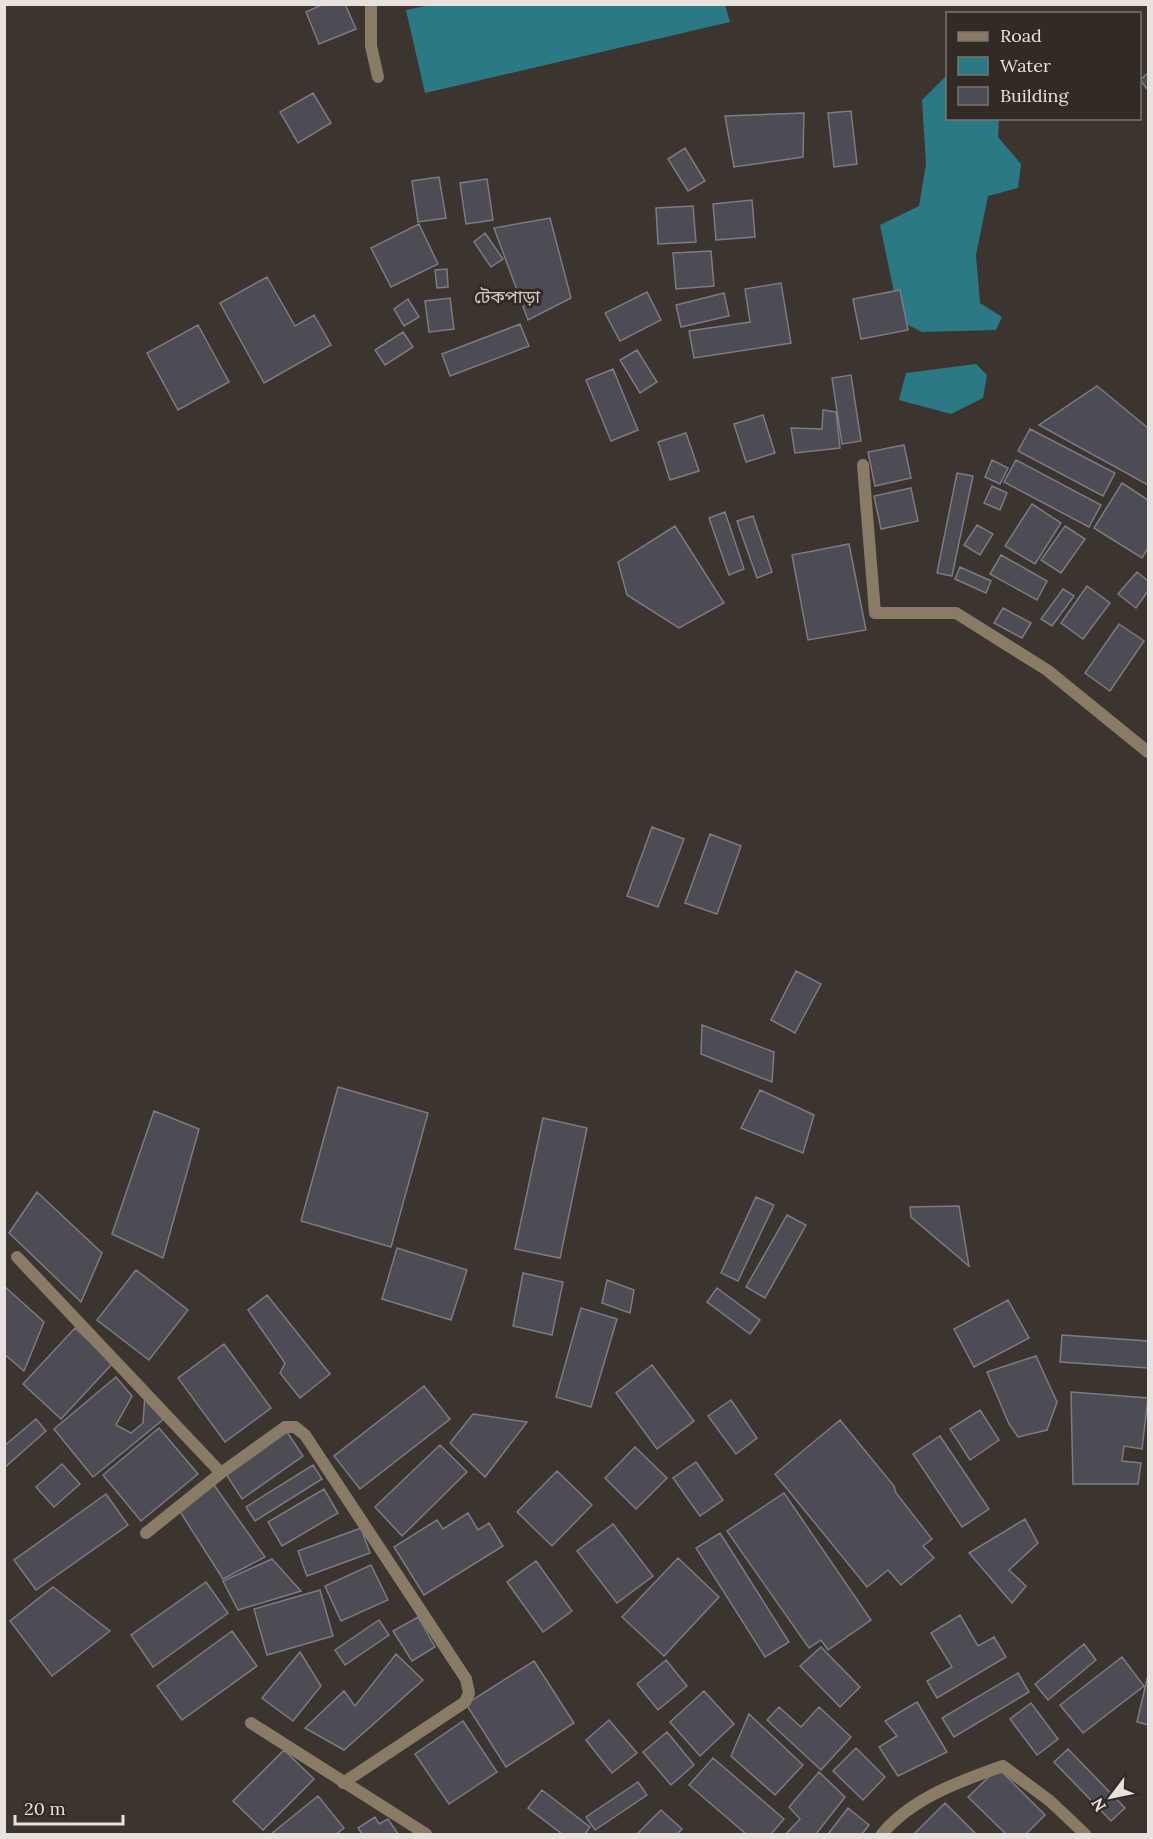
<svg xmlns="http://www.w3.org/2000/svg" width="1153" height="1839" viewBox="0 0 1153 1839" font-family="Lora,'Noto Sans Bengali',serif">
<style>
.water{fill:#2a7985}
.building{fill:#4d4c54;stroke:#7c7a84;stroke-width:1.5}
.lines{fill:none;stroke-linecap:round;stroke-linejoin:round}
.minor{stroke:#897b66;stroke-width:12}
.labels{text-anchor:middle;stroke-width:6;stroke-linejoin:round;paint-order:stroke}
.quarter-label{font-size:18px;fill:#d1c7c1;stroke:#322b25}
</style>
<rect width="100%" height="100%" fill="#3c352f"/>
<path class="water" d="M430 5H725L730 22 425 93 406 10Z
M947 75 948 118 999 119 998 137 1021 164 1018 188 988 196 976 255 980 303 1002 317 996 330 922 332 900 321 880 225 919 206 926 164 922 100Z
M976 364 987 375 983 398 951 414 899 400 906 373Z"/>
<path class="building" d="M324 4H345L356 29 319 44 306 12Z
M1148 73V90L1140 80Z
M313 93 331 123 298 143 280 112Z
M851 111 857 164 834 167 828 113Z
M804 113 803 157 734 167 725 116Z
M685 148 705 181 688 191 668 159Z
M439 177 446 218 418 222 412 181Z
M487 179 493 220 466 224 460 183Z
M752 200 755 237 716 240 713 204Z
M693 206 696 242 658 244 656 208Z
M550 218 571 298 528 320 494 228Z
M419 224 438 264 391 287 371 248Z
M485 233 503 259 491 267 474 242Z
M711 251 714 286 676 289 673 253Z
M447 269 448 287 437 288 435 270Z
M267 277 295 326 314 315 331 345 264 383 220 303Z
M781 283 791 343 694 358 689 331 750 322 745 289Z
M900 290 908 330 861 339 853 299Z
M647 292 661 320 620 341 605 313Z
M724 293 729 316 681 327 676 305Z
M450 298 454 329 429 332 425 301Z
M408 299 419 317 404 326 394 309Z
M520 324 529 346 450 376 442 354Z
M198 325 229 382 178 410 147 353Z
M403 332 413 347 385 365 375 350Z
M637 350 657 382 640 393 620 360Z
M613 369 638 430 611 441 586 380Z
M851 375 861 441 842 444 832 378Z
M1097 386 1148 428V485L1039 425Z
M823 410 836 412 840 448 795 453 791 428 822 429Z
M763 415 775 453 746 462 734 424Z
M1030 429 1115 473 1103 496 1018 451Z
M686 433 699 471 670 480 658 442Z
M904 445 911 478 875 486 868 452Z
M992 460 1008 468 1000 484 985 477Z
M1016 460 1101 505 1089 527 1004 482Z
M957 473 973 476 952 576 937 573Z
M1122 483 1148 500V548L1142 558 1094 528Z
M992 486 1007 493 1000 510 984 503Z
M911 488 918 521 881 529 874 496Z
M1032 504 1061 523 1035 564 1005 546Z
M725 512 744 569 729 575 709 518Z
M753 516 772 572 757 578 737 521Z
M977 525 993 534 980 555 964 545Z
M675 526 724 603 679 628 627 595 618 562Z
M1065 526 1085 539 1061 573 1041 560Z
M849 544 866 630 808 640 792 555Z
M1001 555 1047 581 1037 600 990 574Z
M960 567 991 581 986 593 955 579Z
M1137 572 1148 581V591L1136 608 1118 594Z
M1087 586 1110 603 1083 639 1061 623Z
M1063 589 1074 596 1052 626 1041 619Z
M1003 608 1031 623 1022 638 994 623Z
M1119 624 1144 641 1110 691 1085 673Z
M652 827 684 839 658 907 627 896Z
M710 834 741 846 717 914 685 903Z
M796 971 821 984 795 1033 771 1020Z
M702 1025 774 1052 772 1082 701 1054Z
M338 1087 428 1113 391 1247 301 1221Z
M760 1090 814 1115 803 1153 741 1128Z
M154 1111 199 1129 163 1258 112 1234Z
M543 1118 587 1128 560 1258 515 1249Z
M37 1192 102 1253 81 1302 9 1233Z
M756 1197 774 1205 738 1281 721 1273Z
M959 1206 969 1266 911 1217 910 1207Z
M787 1215 806 1225 765 1298 746 1287Z
M397 1248 467 1270 451 1320 382 1299Z
M136 1270 188 1310 149 1360 97 1320Z
M523 1273 563 1282 552 1335 513 1326Z
M607 1280 634 1290 630 1313 602 1303Z
M4 1286 44 1322 24 1371 4 1354Z
M717 1288 760 1320 750 1334 707 1302Z
M267 1295 330 1374 300 1398 280 1373 285 1363 248 1310Z
M1008 1300 1029 1338 974 1367 954 1329Z
M581 1308 617 1319 591 1407 556 1397Z
M75 1328 113 1363 61 1419 23 1384Z
M1062 1335 1148 1341V1368L1060 1362Z
M224 1344 271 1408 225 1442 178 1378Z
M1036 1356 1057 1402 1047 1430 1018 1437 1009 1424 987 1372Z
M652 1365 694 1421 657 1449 616 1393Z
M116 1377 132 1396 116 1425 131 1433 143 1423 145 1395 165 1418 93 1477 54 1429Z
M424 1386 450 1419 360 1489 334 1456Z
M1071 1392 1148 1398 1142 1449 1124 1446 1122 1461 1141 1463 1138 1484H1073Z
M731 1400 757 1438 736 1454 708 1416Z
M980 1410 999 1440 970 1460 950 1429Z
M473 1414 527 1422 485 1477 450 1443Z
M36 1419 46 1431 4 1468V1446Z
M840 1420 894 1486 896 1493 932 1539 923 1546 934 1558 901 1585 888 1570 867 1587 775 1474Z
M159 1428 198 1474 141 1521 103 1475Z
M287 1432 303 1456 242 1499 226 1474Z
M940 1436 989 1509 962 1527 913 1454Z
M440 1445 467 1472 402 1536 375 1507Z
M635 1447 667 1478 636 1509 605 1478Z
M696 1462 723 1500 700 1516 673 1478Z
M62 1464 80 1484 54 1507 36 1487Z
M313 1465 322 1479 255 1521 246 1507Z
M557 1471 592 1505 552 1546 517 1512Z
M214 1485 265 1557 223 1579 179 1510Z
M324 1489 338 1513 282 1546 268 1522Z
M784 1493 871 1620 828 1650 821 1640 809 1648 727 1531Z
M106 1494 128 1525 36 1590 14 1560Z
M468 1513 478 1530 489 1523 503 1546 424 1595 394 1547 437 1520 443 1529Z
M1025 1519 1038 1543 1009 1570 1026 1586 1012 1603 969 1553Z
M613 1524 653 1576 617 1603 577 1551Z
M361 1528 370 1553 307 1576 298 1551Z
M720 1533 789 1642 765 1657 696 1548Z
M678 1558 719 1597 664 1656 622 1617Z
M272 1559 301 1591 238 1610 223 1581Z
M536 1561 572 1611 543 1632 507 1582Z
M371 1565 388 1600 341 1621 325 1586Z
M206 1582 228 1613 153 1667 131 1635Z
M53 1587 110 1631 52 1676 10 1621Z
M320 1590 333 1636 267 1655 254 1609Z
M960 1615 978 1646 994 1637 1006 1657 937 1698 927 1681 952 1667 931 1633Z
M418 1617 435 1647 412 1661 393 1631Z
M379 1620 389 1635 345 1665 335 1650Z
M232 1631 257 1666 182 1720 157 1686Z
M1084 1644 1096 1660 1048 1700 1035 1684Z
M821 1647 860 1687 840 1707 800 1666Z
M300 1652 321 1686 293 1721 262 1698Z
M396 1654 423 1680 344 1750 305 1728 344 1691 355 1706Z
M1122 1657 1144 1686 1083 1733 1060 1705Z
M666 1660 687 1686 658 1710 637 1684Z
M534 1661 574 1723 506 1767 466 1704Z
M1018 1673 1029 1692 954 1737 942 1718Z
M1148 1675V1725L1137 1722Z
M704 1691 734 1724 700 1756 670 1722Z
M917 1702 947 1752 898 1776 879 1747 897 1736 885 1721Z
M1031 1703 1058 1739 1037 1755 1010 1719Z
M779 1707 801 1727 819 1707 851 1737 821 1770 767 1720Z
M749 1714 803 1765 775 1795 731 1756Z
M609 1720 637 1753 612 1773 586 1740Z
M463 1721 497 1772 449 1804 415 1754Z
M667 1732 694 1765 671 1785 643 1752Z
M856 1748 885 1777 863 1800 833 1771Z
M1068 1749 1125 1808 1111 1821 1054 1762Z
M284 1750 314 1779 263 1830 233 1801Z
M713 1758 784 1819 771 1834H746L689 1785Z
M998 1768 1045 1815 1026 1834H1006L968 1797Z
M819 1772 845 1797 816 1834H786L800 1819 789 1807Z
M638 1782 647 1795 595 1830 586 1817Z
M542 1790 590 1827 585 1834H562L528 1808Z
M318 1796 344 1828 336 1834H271Z
M945 1803 976 1834H914Z
M848 1808 869 1825 862 1834H828Z
M661 1810 682 1829 677 1834H637Z
M375 1817 379 1824 388 1819 398 1834H362L358 1828Z"/>
<g class="lines">
<path class="minor" d="M371 4V46L378 77
M863 465 875 613H956L1047 670 1148 752
M17 1257 221 1473 285 1427H295L305 1435 466 1679 469 1693 465 1702 343 1783
M146 1533 221 1473
M251 1723 426 1834
M882 1834C912 1798 960 1781 1003 1766L1050 1801 1085 1834"/>
</g>
<g class="labels">
<g class="quarter-label">
<text x="507" y="303">টেকপাড়া</text>
</g>
</g>
<rect width="1153" height="1839" fill="none" stroke="#e7e2de" stroke-width="12"/>
<rect x="946" y="12" width="195" height="108" fill="#322b25" stroke="#7a746f" stroke-width="1.5"/>
<rect x="958" y="32" width="30" height="9" fill="#897b66" stroke="#7a746f" stroke-width="1.5"/>
<text x="1000" y="42" font-size="18" fill="#e7e2de">Road</text>
<rect x="958" y="57" width="30" height="18" fill="#2a7985" stroke="#7a746f" stroke-width="1.5"/>
<text x="1000" y="72" font-size="18" fill="#e7e2de">Water</text>
<rect x="958" y="87" width="30" height="18" fill="#4d4c54" stroke="#7a746f" stroke-width="1.5"/>
<text x="1000" y="102" font-size="18" fill="#e7e2de">Building</text>
<g transform="translate(1111 1797) rotate(238)" stroke="#322b25" stroke-width="4.5" paint-order="stroke">
<path d="M0-4.5L10 22L0 15L-10 22Z" fill="#e7e2de"/>
<text y="-9" font-size="16" font-weight="bold" text-anchor="middle" fill="#e7e2de">N</text>
</g>
<path d="M15 1815v9h108v-9" fill="none" stroke="#e7e2de" stroke-width="3"/>
<text x="24" y="1815" font-size="18" fill="#e7e2de" stroke="#322b25" stroke-width="4.5" paint-order="stroke">20 m</text>
</svg>
